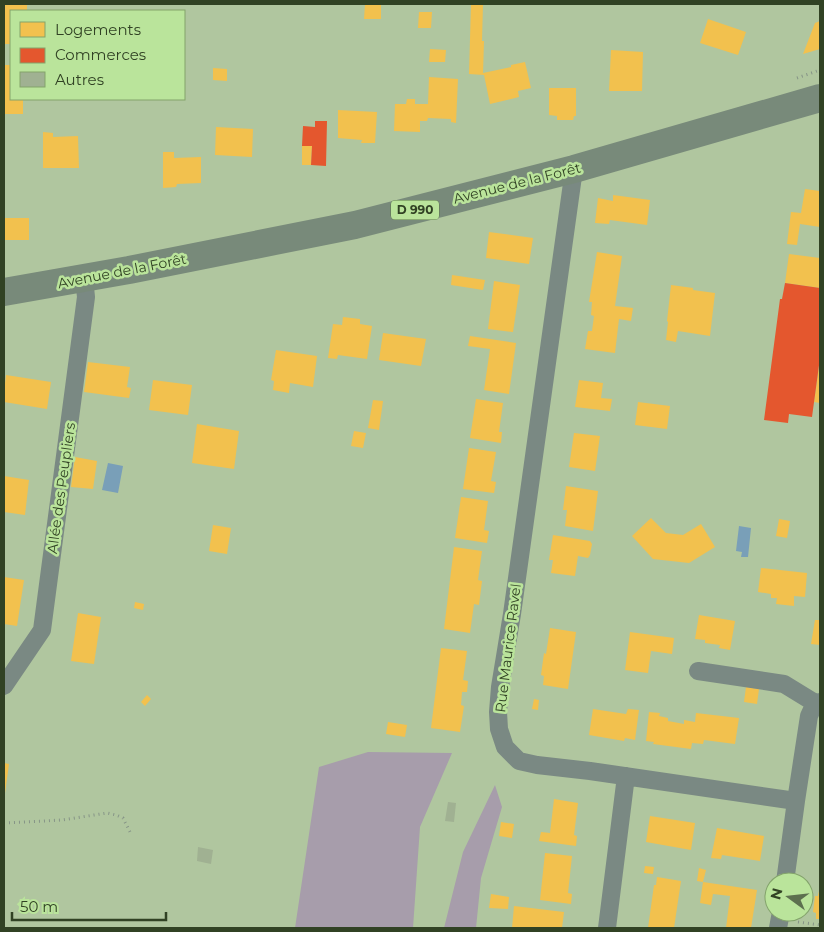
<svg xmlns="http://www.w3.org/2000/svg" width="824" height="932" viewBox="0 0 824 932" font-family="Montserrat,sans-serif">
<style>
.forest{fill:#a79dab}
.water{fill:#799fb8}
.homes{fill:#f2c14e}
.shops{fill:#e4572e}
.building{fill:#a0b192}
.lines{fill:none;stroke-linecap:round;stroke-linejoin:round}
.path{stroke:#869487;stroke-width:3;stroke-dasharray:1 4;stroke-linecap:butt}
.street{stroke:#7a8983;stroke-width:18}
.primary{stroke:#788a7a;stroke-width:28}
.labels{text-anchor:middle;stroke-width:5;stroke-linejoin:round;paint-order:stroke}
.shield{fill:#bae49b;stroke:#5a7348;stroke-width:1}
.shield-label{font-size:12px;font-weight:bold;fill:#314224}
.street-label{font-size:14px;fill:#314224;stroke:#bae49b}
</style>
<rect width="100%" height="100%" fill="#b0c69f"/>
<path class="forest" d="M368 752 452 753 420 827 413 928H295L319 767Z
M495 785 502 807 481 878 476 928H444L463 852Z"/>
<path class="water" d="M108 463 123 466 118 493 102 490Z
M739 526 751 528 748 557H741L742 552 736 551Z"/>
<path class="homes" d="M4 4H27V11H11V44H4Z
M365 4H381V19H364Z
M471 4H483L482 41H484L483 73 511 67V65L525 62 531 88 518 91 519 97 490 104 484 75 469 74Z
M419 12H432L431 28H418Z
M708 19 746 32 738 55 700 43Z
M820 21V49L803 54 815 23Z
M430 49 446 50 445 62H429Z
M611 50 643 52 642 91H609Z
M4 65H11V99H23V114H4Z
M213 68 227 69V81L213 80Z
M429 77 458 79 456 123 451 122V119L428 118 427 121H420V132L394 131 395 104H406L407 99H415V104H428Z
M549 88H576V116H574L573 120H557V116L549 115Z
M338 110 377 112 375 143H361L362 140 338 138Z
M216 127 253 129 252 157 215 155Z
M43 132 53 133V137L78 136 79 168H43Z
M302 146H312L311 165H302Z
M163 152H174V158L201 157V183L177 184 176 187 163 188Z
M805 189 820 191V227L800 224 797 245 787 244 791 212 801 213Z
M613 195 650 200 647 225 610 220 609 224 595 223 598 198 613 201Z
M4 218H29V240H4Z
M489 232 533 238 529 264 486 258Z
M597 252 622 256 615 306 633 308 631 321 619 319 615 353 585 349 588 331H592L594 316 591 315 592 302H589Z
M789 254 820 258V288L785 283Z
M452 275 485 280 483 290 451 285Z
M494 281 520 285 513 332 488 329Z
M671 285 693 288V290L715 293 710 336 678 331 676 342 666 340 668 322 667 321Z
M343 317 360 319V324L372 326 367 359 338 355 337 359 328 358 333 324 342 325Z
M383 333 426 339 421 366 379 360Z
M470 336 516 343 509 394 484 390 490 349 468 346Z
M276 350 317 356 313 387 290 383 289 393 273 390 274 381 271 380Z
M88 362 130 367 127 387 131 388 129 398 84 392Z
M819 367H820V403L814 402Z
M6 375 51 382 47 409 4 402V392Z
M153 380 192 385 188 415 149 410Z
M579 380 603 383 601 398 612 399 610 411 575 407Z
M476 399 503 403 499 432H502L501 443 470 438Z
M373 400 383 401 379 430 368 428Z
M638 402 670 406 667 429 635 425Z
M197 424 239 431 234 469 192 463Z
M354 431 366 433 363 448 351 446Z
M574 433 600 436 595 471 569 467Z
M469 448 496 452 491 481 496 482 494 493 463 489Z
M75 457 97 461 93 489 71 487Z
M4 476 29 480 25 515 4 512Z
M566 486 598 491 593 531 565 526 567 510H563Z
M461 497 488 501 484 530 489 531 487 543 455 538Z
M651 518 666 533 683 535 701 524 715 547 689 563 653 559 632 536Z
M779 519 790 521 787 538 776 536Z
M213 525 231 528 227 554 209 551Z
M553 535 590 541 592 544 590 555 588 558 578 556 575 576 551 573 553 560H549Z
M454 547 482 551 478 580 482 581 479 605 474 604 470 633 444 629Z
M761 568 807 573 805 597 794 596V606L776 604 777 598H771V594L758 592Z
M4 577 24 580 17 626 4 624Z
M135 602 144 604 143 610 134 608Z
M78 613 101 617 94 664 71 661Z
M699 615 735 621 730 650 719 648 720 645 705 643V640L695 639Z
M815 620H820V645L811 644Z
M550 628 576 632 568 689 543 685 544 676 541 675 544 653 546 654Z
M630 632 674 638 672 654 651 651 648 673 625 670Z
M441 648 467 651 463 680 468 681 467 692H462L461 705 464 706 460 732 431 728Z
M746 687 759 689 757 704 744 702Z
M147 695 151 699 145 706 141 702Z
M534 699 539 700 538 710 532 709Z
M593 709 626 714 628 709 639 710 635 740 625 738 624 741 589 735Z
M649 712 660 713 659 716 668 718V721L684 724V720L695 722 696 713 739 718 735 744 704 740 703 744 692 743 691 749 653 744 654 742 646 741Z
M388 722 407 725 405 737 386 734Z
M4 763 9 764 5 793H4Z
M554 799 578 803 574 835 577 836 576 846 539 841 541 832 550 833Z
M650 816 695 823 691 850 646 842Z
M501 822 514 824 512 838 499 836Z
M717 828 764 836 760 861 722 855 721 859 711 858Z
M545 853 572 856 568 893 572 894 571 904 540 900Z
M645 866 654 867 653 874 644 873Z
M699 868 706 870 703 882 697 881Z
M657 877 681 881 674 928H648L654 885H656Z
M703 882 757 890 751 928H726L730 896 713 894 711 905 700 903Z
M819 891H820V919H816V913L813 912 815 896H818Z
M491 894 509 897 508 909 489 908Z
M514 906 564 912 562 928H512Z"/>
<path class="shops" d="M315 121H327L326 166 311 165 312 146H302L303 126 315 127Z
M785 283 820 288V358L812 417 789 414 788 423 764 420 780 299H782Z"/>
<path class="building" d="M448 802 456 803 454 822 445 821Z
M198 847 213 850 211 864 197 861Z"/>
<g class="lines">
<path class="path" d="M797 78 820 70
M4 823 62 820 107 813 116 815 123 818 130 832
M798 922 820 925"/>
<path class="street" d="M574 169 512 614 500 687 498 712 499 729 505 747 519 761 537 765 590 771 796 801 785 882
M698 671 784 684 815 703
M4 686 42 630 86 297 84 278
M796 801 809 716 815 703 820 702
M607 928 626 776
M778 928 781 912"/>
<path class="primary" d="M4 292 129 270 355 225 574 169 820 98"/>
</g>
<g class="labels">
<rect class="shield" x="391" y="200.5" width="48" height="19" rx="4"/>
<g class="shield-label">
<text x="415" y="214">D 990</text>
</g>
<g class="street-label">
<text transform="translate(517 183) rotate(-14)" y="5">Avenue de la Forêt</text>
<text transform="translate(122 271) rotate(-11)" y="5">Avenue de la Forêt</text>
<text transform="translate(61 488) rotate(-82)" y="5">Allée des Peupliers</text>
<text transform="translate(508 648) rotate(-83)" y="5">Rue Maurice Ravel</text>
</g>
</g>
<rect width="824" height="932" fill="none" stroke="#314224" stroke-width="10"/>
<rect x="10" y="10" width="175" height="90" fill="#bae49b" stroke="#83a36b"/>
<rect x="20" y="22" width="25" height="15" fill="#f2c14e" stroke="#83a36b"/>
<text x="55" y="35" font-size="15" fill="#314224">Logements</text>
<rect x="20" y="48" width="25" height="15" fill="#e4572e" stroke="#83a36b"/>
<text x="55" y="60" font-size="15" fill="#314224">Commerces</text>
<rect x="20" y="72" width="25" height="15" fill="#a0b192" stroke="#83a36b"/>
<text x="55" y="85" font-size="15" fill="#314224">Autres</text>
<g transform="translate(789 897) rotate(285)"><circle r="24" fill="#bae49b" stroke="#83a36b"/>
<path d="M0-4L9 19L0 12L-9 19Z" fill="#5d704f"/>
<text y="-8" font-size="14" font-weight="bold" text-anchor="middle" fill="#314224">N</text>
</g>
<path d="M12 912v8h154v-8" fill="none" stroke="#314224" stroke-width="2.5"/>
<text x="20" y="912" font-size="15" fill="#314224" stroke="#bae49b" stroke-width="4" paint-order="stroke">50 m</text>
</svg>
